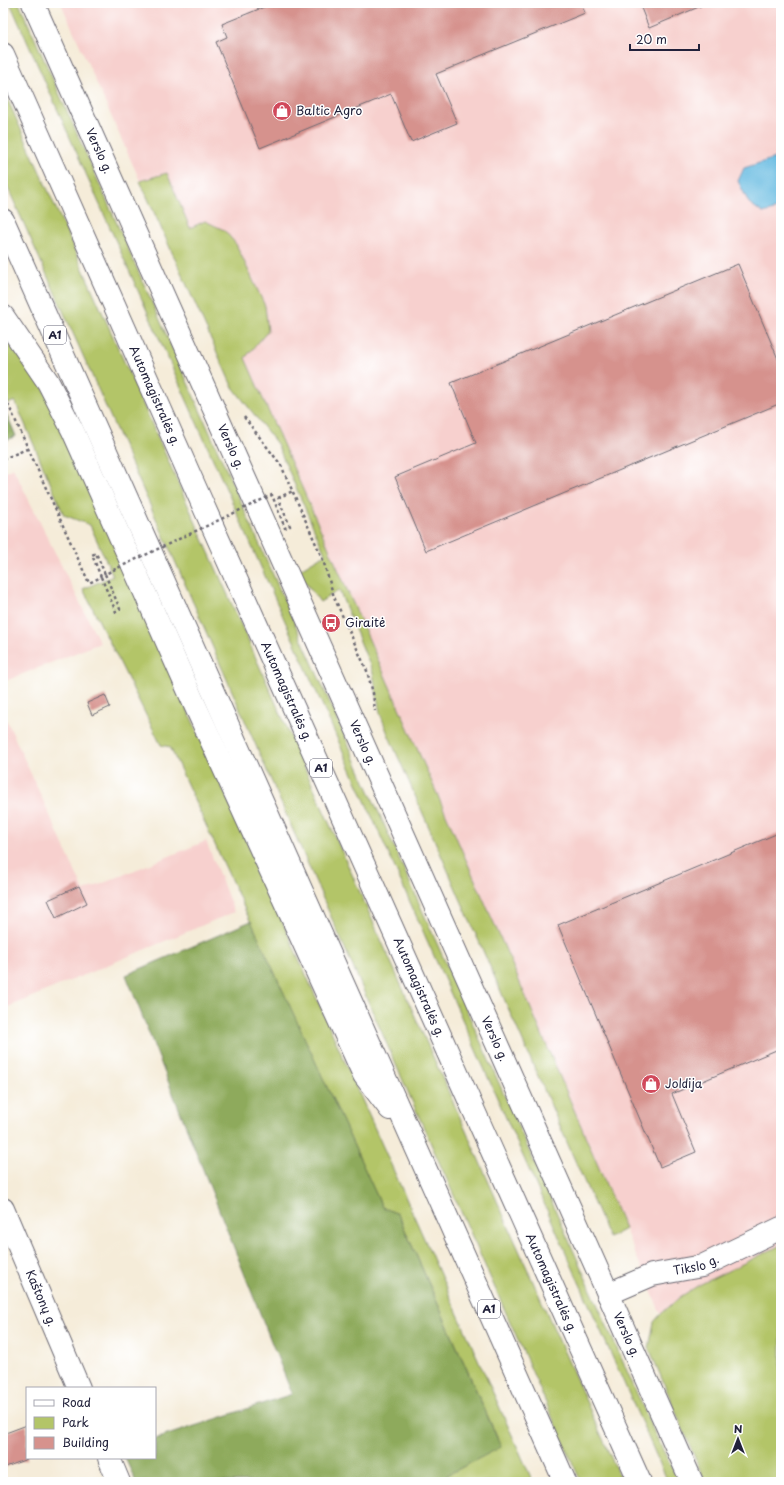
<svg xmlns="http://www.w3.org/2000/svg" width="784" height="1485" viewBox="0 0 784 1485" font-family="'Playpen Sans',sans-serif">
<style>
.built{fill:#f7d0ce}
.green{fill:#b3c568;stroke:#6a7452}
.forest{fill:#8eaa5c;stroke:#58664c}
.water{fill:#63b9e0;stroke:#426e8e}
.building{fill:#d6928d}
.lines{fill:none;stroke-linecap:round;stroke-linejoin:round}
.minor-casing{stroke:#6c6972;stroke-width:24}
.motorway-casing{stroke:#6c6972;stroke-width:24}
.path{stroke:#6c6972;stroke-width:2.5;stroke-dasharray:3 3;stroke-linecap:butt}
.minor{stroke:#fff;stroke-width:22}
.motorway{stroke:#fff;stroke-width:22}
.path-bridge{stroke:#6c6972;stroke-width:2.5;stroke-dasharray:3 3;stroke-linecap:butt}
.labels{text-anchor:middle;stroke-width:3;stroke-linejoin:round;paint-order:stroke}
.shield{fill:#fff;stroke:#646476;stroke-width:1}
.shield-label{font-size:11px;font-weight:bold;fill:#22223b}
.poi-label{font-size:12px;fill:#22223b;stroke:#fff;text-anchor:start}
.street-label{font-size:12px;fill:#22223b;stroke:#fff}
</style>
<rect width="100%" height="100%" fill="#fff"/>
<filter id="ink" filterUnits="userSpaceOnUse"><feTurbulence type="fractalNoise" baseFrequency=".025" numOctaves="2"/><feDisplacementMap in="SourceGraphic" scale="8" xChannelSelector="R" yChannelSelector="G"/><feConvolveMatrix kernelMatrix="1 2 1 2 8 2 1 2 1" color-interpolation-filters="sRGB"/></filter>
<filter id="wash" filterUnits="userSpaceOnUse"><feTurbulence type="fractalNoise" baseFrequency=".012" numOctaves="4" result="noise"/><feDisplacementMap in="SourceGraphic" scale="16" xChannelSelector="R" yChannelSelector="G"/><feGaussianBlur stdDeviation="0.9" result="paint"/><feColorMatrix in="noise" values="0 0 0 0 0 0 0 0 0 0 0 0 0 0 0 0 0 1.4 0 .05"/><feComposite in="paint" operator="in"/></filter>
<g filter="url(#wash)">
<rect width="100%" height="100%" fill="#f5ecd9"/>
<path class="built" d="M61 3H781V1245L699 1285 680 1297 661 1314 508 955 245 358 167 173 140 181Z
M13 468 100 643 3 682V473Z
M3 712 84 891 206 841 234 912 3 1009Z"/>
<path class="green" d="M10 3H19L655 1434 679 1482H668Z
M3 89 622 1482H581L400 1074 171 552 3 177Z
M167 173 190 228 205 221 224 230 236 244 265 306 268 331 245 358 508 955 625 1229 609 1238 388 734 380 713 373 673 339 590 320 602 297 571 325 554 277 444 232 386 140 181Z
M3 335 44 389 533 1482H434L501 1446 398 1214 382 1207 170 747 161 745 83 589 113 576 90 525 64 515 15 401 3 406Z
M781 1245V1482H705L649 1348 654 1322 661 1314 680 1297 699 1285Z"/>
<path class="forest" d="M3 406 16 436 3 442Z
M251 921 382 1207 398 1214 501 1447 434 1482H136L125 1458H155V1439L292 1394 126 975Z"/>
<path class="water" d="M781 156V208L763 213 749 203 738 181 744 168Z"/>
<g id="blocks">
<path class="building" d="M274 3H581L585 13 436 74 457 123 411 142 391 94 260 148 216 42 227 37 222 24Z
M639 3H700L701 6 649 28Z
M738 264 781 366V403L426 551 395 477 476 443 451 383Z
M105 695 110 707 92 715 87 703Z
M781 832V1048L672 1094 696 1152 660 1167 558 925Z
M79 886 87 903 56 918 48 900Z
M27 1425V1459L3 1468V1434Z"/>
</g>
</g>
<g filter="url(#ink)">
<use href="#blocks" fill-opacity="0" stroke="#6c6972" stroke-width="1"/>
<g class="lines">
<defs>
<g id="minor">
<path id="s1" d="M33 3 692 1482"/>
<path id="s2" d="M3 1209 79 1388"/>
<path id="s3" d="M608 1294 652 1275 702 1266 781 1228"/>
<path d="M109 1458 119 1482"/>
</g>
<g id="motorway">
<path id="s4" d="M3 54 203 505 640 1482"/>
<path d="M3 220 565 1482"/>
<path d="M3 316 48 382 73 431 194 703 364 1075 390 1109"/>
</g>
</defs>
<use href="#minor" class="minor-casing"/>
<use href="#motorway" class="motorway-casing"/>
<path class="path" d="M3 393 89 583 101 577 92 555 96 553 105 574
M244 417 281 465 323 560 334 597 367 671 373 693 375 711
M3 459 27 449
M278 498 293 491"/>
<use href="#minor" class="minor"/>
<use href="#motorway" class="motorway"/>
<path class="path-bridge" d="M101 577 116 612 120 609 105 574 272 495 285 528 290 526 278 498"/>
</g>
</g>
<defs>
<symbol id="shop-disc" viewBox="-11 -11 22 22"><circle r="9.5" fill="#d1495b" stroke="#fff"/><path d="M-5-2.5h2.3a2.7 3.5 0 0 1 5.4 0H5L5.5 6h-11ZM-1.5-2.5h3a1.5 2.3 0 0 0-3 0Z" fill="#fff"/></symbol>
<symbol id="bus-disc" viewBox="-11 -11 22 22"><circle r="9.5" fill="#d1495b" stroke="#fff"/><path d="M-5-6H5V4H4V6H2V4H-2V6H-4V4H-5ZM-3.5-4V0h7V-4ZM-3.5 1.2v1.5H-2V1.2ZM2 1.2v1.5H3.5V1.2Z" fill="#fff"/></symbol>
</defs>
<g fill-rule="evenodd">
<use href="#shop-disc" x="271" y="100" width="22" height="22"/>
<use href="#bus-disc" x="320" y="612" width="22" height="22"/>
<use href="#shop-disc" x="640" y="1073" width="22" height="22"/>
</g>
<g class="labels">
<g class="shield">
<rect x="44" y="326" width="22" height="18" rx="3"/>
<rect x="310" y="759" width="22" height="18" rx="3"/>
<rect x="478" y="1300" width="22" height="18" rx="3"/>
</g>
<g class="shield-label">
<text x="55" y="339">A1</text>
<text x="321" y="772">A1</text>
<text x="489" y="1313">A1</text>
</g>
<g class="poi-label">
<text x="296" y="115">Baltic Agro</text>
<text x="345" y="627">Giraitė</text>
<text x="665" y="1088">Joldija</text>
</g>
<g class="street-label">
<text dy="4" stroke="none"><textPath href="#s1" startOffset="162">Verslo g.</textPath></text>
<text dy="4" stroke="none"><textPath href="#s4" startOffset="374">Automagistralės g.</textPath></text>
<text dy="4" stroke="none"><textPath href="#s1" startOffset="486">Verslo g.</textPath></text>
<text dy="4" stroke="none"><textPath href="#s4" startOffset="698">Automagistralės g.</textPath></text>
<text dy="4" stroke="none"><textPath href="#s1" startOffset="810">Verslo g.</textPath></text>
<text dy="4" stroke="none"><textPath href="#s4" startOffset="1022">Automagistralės g.</textPath></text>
<text dy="4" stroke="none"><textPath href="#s1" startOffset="1134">Verslo g.</textPath></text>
<text dy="4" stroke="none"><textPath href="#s3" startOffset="93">Tikslo g.</textPath></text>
<text dy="4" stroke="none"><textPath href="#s4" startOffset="1346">Automagistralės g.</textPath></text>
<text dy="4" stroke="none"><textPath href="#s2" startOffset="97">Kaštonų g.</textPath></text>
<text dy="4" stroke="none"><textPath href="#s1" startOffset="1458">Verslo g.</textPath></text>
</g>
</g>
<rect width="784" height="1485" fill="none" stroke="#fff" stroke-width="16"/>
<rect x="26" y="1387" width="130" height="72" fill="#ffffff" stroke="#a7a7b1"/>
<rect x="34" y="1400" width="20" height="6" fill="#ffffff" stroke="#a7a7b1"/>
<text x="62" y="1407" font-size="12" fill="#22223b">Road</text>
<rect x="34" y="1417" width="20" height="12" fill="#b3c568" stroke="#a7a7b1"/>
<text x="62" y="1427" font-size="12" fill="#22223b">Park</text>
<rect x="34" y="1437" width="20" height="12" fill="#d6928d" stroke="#a7a7b1"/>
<text x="62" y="1447" font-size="12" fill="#22223b">Building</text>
<g transform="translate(738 1439)" stroke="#ffffff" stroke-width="3" paint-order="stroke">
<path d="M0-3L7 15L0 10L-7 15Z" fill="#22223b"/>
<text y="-6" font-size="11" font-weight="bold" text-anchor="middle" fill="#22223b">N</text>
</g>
<path d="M630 44v6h69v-6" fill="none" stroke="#22223b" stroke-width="2"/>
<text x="636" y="44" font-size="12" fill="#22223b" stroke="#ffffff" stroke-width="3" paint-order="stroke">20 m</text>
</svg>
